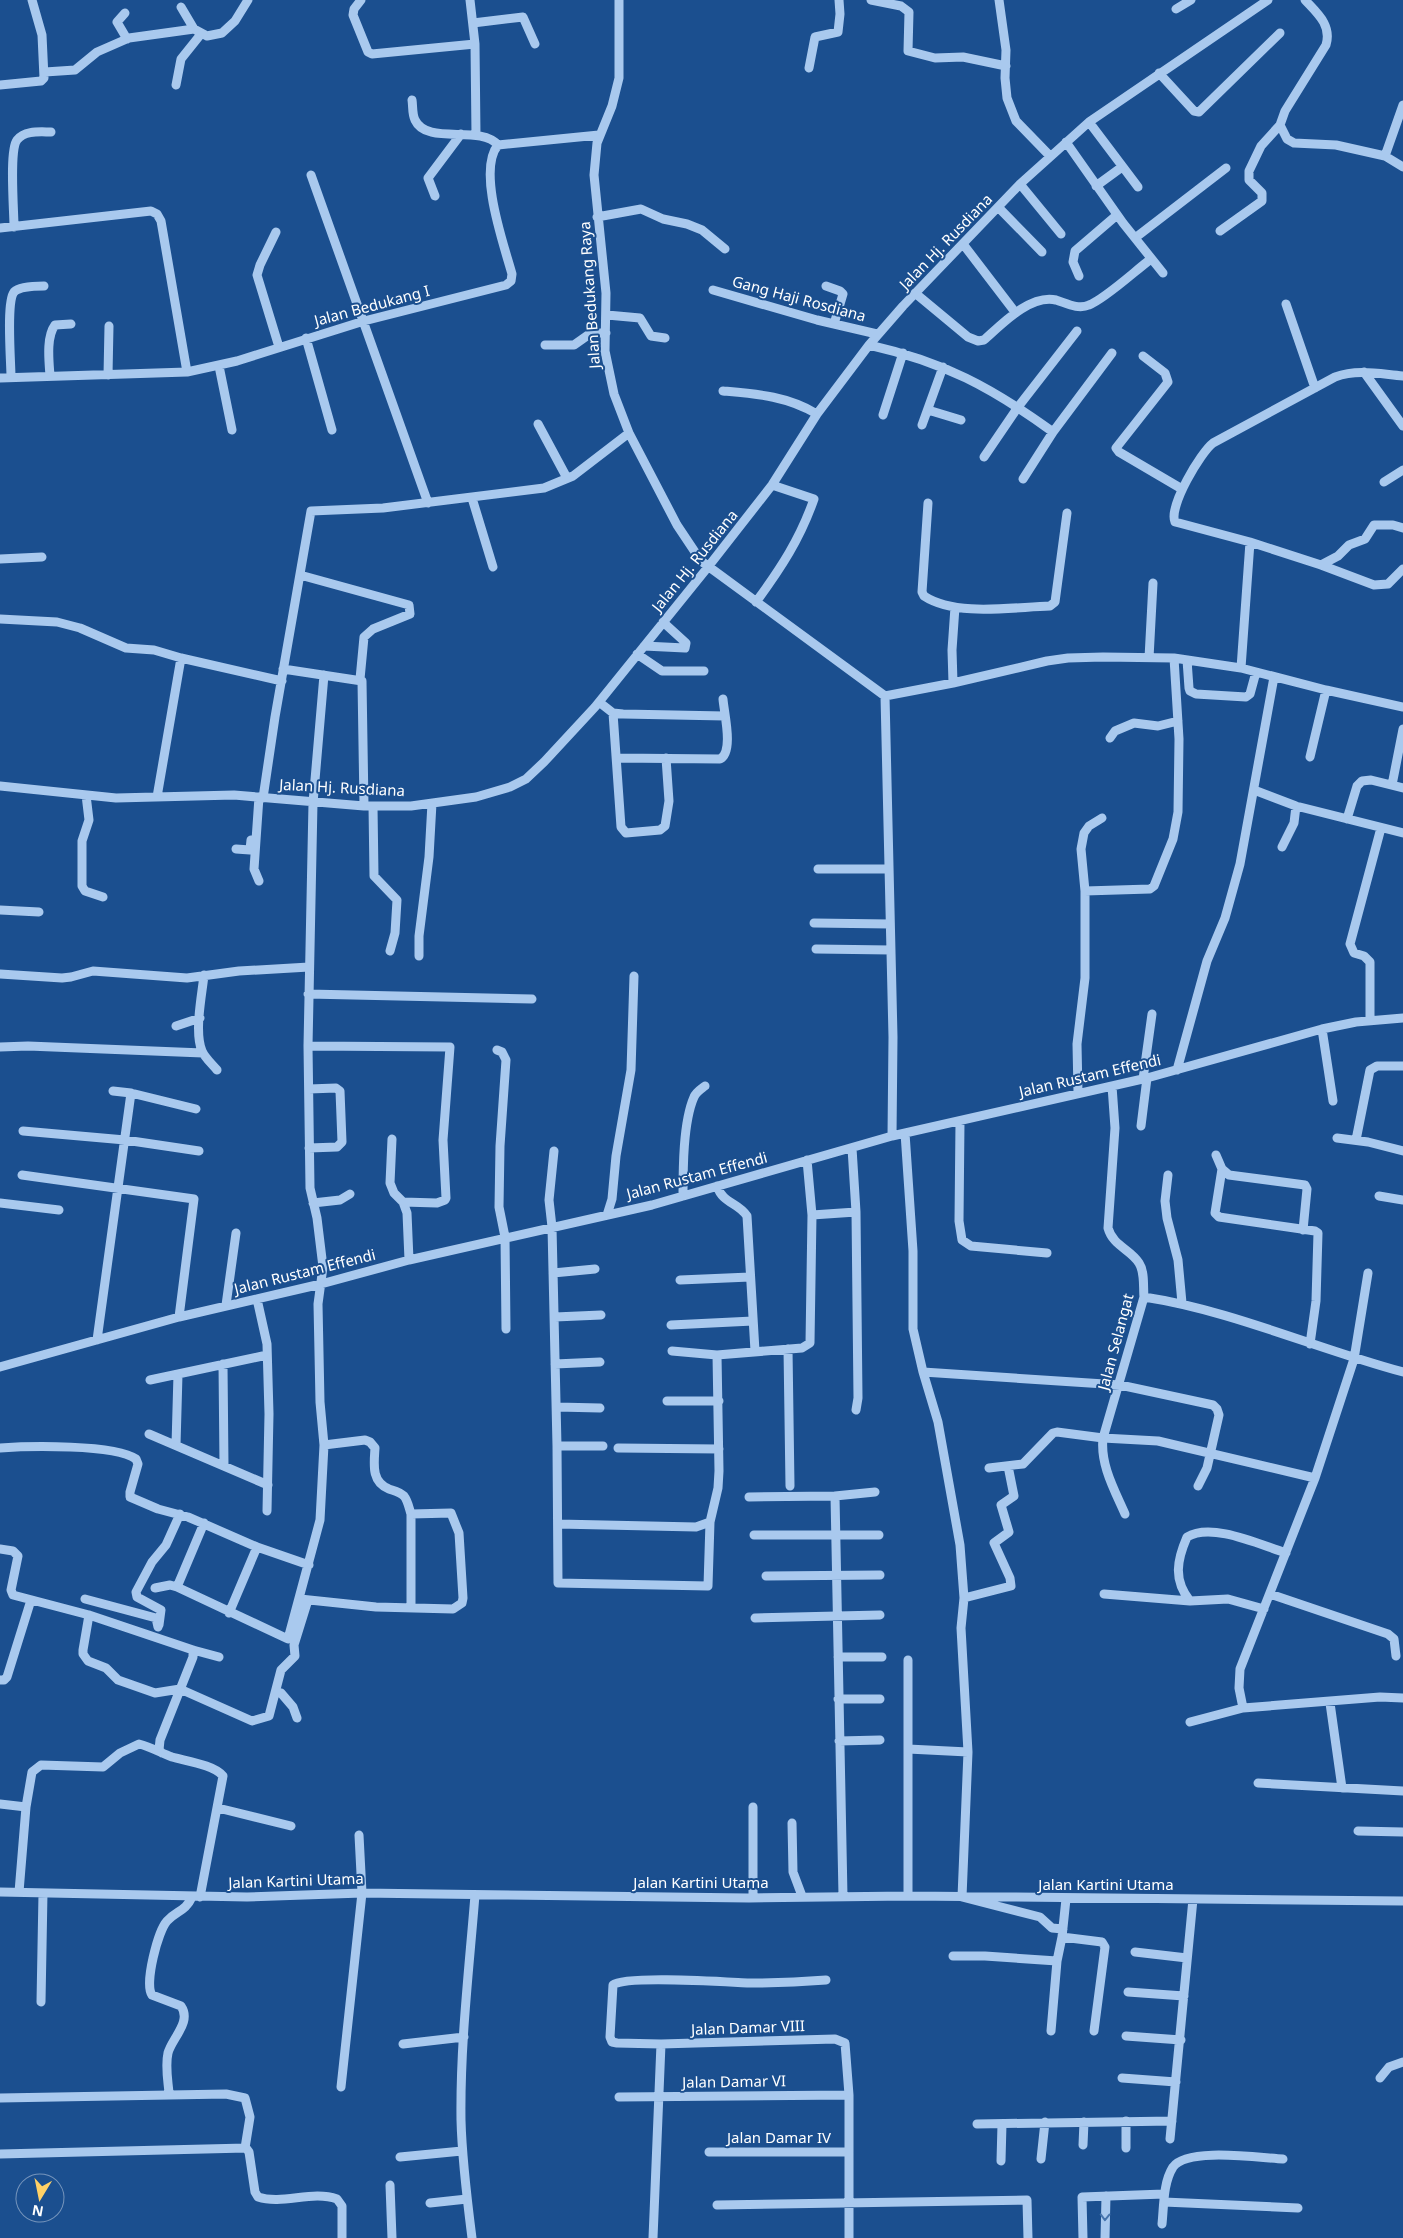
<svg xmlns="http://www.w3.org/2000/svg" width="1403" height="2238" viewBox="0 0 1403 2238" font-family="'Noto Sans',sans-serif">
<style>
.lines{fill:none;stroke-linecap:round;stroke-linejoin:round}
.minor{stroke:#a9c9ee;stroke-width:9}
.oneway{stroke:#4674ac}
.labels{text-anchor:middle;stroke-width:4;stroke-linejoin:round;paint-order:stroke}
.street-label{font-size:15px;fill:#fff;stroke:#1b4f8f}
</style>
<rect width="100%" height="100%" fill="#1b4f8f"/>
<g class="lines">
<path class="minor" d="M361 0 354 9 353 15 368 52 372 54 475 44
M470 0 475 44 476 135
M619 0V78L612 106 597 143 594 175 606 293 605 351 614 394 629 433 677 525 701 561 885 696 953 683 1047 661 1068 658 1103 657 1174 658 1241 668 1326 690 1403 707
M871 0 901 6 909 12 908 51 935 58 963 57 1006 66
M999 0 1006 50 1005 78 1007 98 1016 121 1050 156
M181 7 194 29 207 36 222 33 235 21 248 0
M1176 9 1191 0
M125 13 117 22 127 39
M473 23 523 17 535 44
M809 68 815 37 838 32 840 14 839 0
M45 72 75 70 97 52 129 38 194 29
M1159 73 1194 111 1199 112 1280 33
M0 85 41 81 44 78 42 35 32 0
M176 85 181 59 201 34
M412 100C413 106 412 114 415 120 427 146 480 124 498 145
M1089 122 1138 187
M1280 125 1287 139 1294 143 1336 145 1385 156 1403 167
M1066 142 1123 223 1163 273
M1385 156 1403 105
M311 175 428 503
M1020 184 1061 234
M1096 186 1122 167
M435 196 428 178 461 134
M998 207 1042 252
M597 217 641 209 663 219 687 224 702 230 725 249
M14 227C14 211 9 150 17 140 25 130 40 132 51 132
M0 228 151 211 157 214 161 221 187 372
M1220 231 1262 201V193L1249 180V171L1261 146 1280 125 1285 111 1326 45C1332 25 1317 13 1305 0
M276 232 260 265 257 275 279 347
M1135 238 1226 168
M963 244 1015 312
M1079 276 1073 262 1075 251 1117 215
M826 286 840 291 843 294 834 324
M713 290 817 320 877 334
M915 293 968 337 978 341 984 340C1001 325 1030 294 1056 300 1066 303 1078 310 1089 305 1105 299 1136 270 1151 259
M1286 304 1315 388
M607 315 640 318 651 336 665 338
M306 338 332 430
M545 345H574L591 333H606
M869 345C944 362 991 387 1053 432L1023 479
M1143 356 1165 373 1168 382 1116 448 1119 452 1182 489
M219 366 232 430
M1364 372 1403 426
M108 375 109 326
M50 376C49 361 46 337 55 325L71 324
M1403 376C1379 374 1358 369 1335 377L1213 443C1201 452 1168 507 1175 522L1179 523 1250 542 1321 565 1374 585 1388 584 1403 569
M11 377C11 362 6 302 14 292 20 286 36 286 44 286
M0 378 187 372 237 361 364 321 506 285 511 281 512 274C504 245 477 170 498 145L599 135
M723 391C757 394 787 396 817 414
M928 410 961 420
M883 415 903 353
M538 424 567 478
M922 425 943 367
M1053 432 1112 353
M984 457 1018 407 1077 331
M1384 482 1403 470
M472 498 493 567
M928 503 922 592 924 596C956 617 1013 607 1050 606L1055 602 1067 513
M0 559 42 557
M1321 565 1338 556 1349 545 1365 539 1374 525H1393L1403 528
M300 575 409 605 410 614 373 629 364 637 360 679
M756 602C781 568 800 539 814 499L772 485
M0 619 57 622 80 628 126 648 154 650 181 658 282 681
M644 646 685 648 686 643 663 622
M637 654 662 671H704
M1149 658 1153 583
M1187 660 1189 688 1190 691 1196 694 1246 697 1250 694 1256 672
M1241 668 1250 542
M283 669 362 681 364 806
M953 683 952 650 955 607
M885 696 893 1037 892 1136
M599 702 613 713 623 714 725 716
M613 713 621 827 626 833 660 830 665 826 669 801 666 758
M1110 738 1115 731 1134 723 1158 726 1178 721
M1310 757 1326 690
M617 758 720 759C734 752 724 713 723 699
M1392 785 1403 729
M0 786 116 798 234 795 364 806H411L476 797 510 787 526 779 544 762 595 707 708 567 772 485 817 414 869 345 903 306 1020 184 1089 122 1268 0
M1254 790 1296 806 1403 833
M86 795 89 820 82 841V886L85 891 103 897
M157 797 181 658
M263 798 275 717 311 511 383 508 544 488 573 476 629 433
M373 806 374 876 397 900 395 933 390 951
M1347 819 1357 786 1362 781 1371 780 1403 788
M1282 847 1294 823 1296 806
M236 849 250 850 251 840
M818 869H889
M259 881 254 869 259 797
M1085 891 1150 889 1154 886 1173 839 1178 812 1179 739 1174 658
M0 910 39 912
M814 923 890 924
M816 949 891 950
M419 956V936L429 857 432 803
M0 974 62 978 71 977 93 971 187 978 239 971 309 967
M204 975C202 995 194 1032 202 1051 205 1058 212 1064 217 1070
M308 994 532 999
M1370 1020V962L1364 956 1354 953 1350 944 1381 828
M176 1026 200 1018
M1322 1029 1333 1101
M308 1046 450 1047 443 1140 446 1198 445 1200 437 1203 403 1202
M0 1047 28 1046 203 1053
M497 1050 502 1052 506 1060 500 1146 499 1207 505 1237 506 1329
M1177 1070 1207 961 1225 918 1240 864 1274 677
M1143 1079 1152 1014
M1112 1086 1115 1128 1108 1228C1113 1246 1130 1249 1139 1263 1145 1272 1143 1287 1144 1297L1103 1438C1100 1465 1115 1491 1125 1514
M309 1089 336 1088 340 1091 342 1142 337 1147 309 1148
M113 1091 131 1093 196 1109
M1078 1093 1077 1044 1085 978V891L1081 849 1084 833 1089 826 1102 818
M960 1122 959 1221 962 1240 971 1246 1047 1253
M1141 1126 1147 1078
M23 1131 125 1140 199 1151
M905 1133 913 1251V1329L923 1372 938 1422 960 1545 964 1598 961 1628 968 1752 962 1897 1040 1917 1052 1928 1063 1929
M1337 1138 1368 1142 1403 1151
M392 1139 390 1183 394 1193 403 1202 407 1213 409 1260
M1356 1140 1370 1070 1377 1066H1403
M852 1148 856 1212 858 1398 856 1410
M554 1151 549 1200 552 1227 557 1446H603
M1216 1155 1222 1169 1229 1175 1305 1185 1307 1189 1303 1230
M1222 1169 1215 1213 1219 1217 1315 1231 1318 1233 1316 1301 1310 1344
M22 1175 194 1199 179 1317
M1168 1175 1165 1201 1167 1218 1178 1260 1182 1303
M717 1186C723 1204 738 1202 747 1216L755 1351
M683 1196C683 1169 683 1122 694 1097 696 1092 701 1089 705 1086
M1379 1196 1403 1200
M0 1203 59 1210
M313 1203 340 1200 350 1194
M607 1215 612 1199 616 1156 631 1070 634 976
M812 1215 856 1212
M553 1273 595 1269
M680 1280 750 1277
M1144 1297C1230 1310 1317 1349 1403 1372
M257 1299 267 1344 269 1414 267 1511
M226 1305 236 1233
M555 1317 601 1315
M671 1325 753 1321
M97 1340 131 1093
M788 1349 790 1486
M672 1351 717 1355
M223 1364 224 1466
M555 1364 600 1362
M0 1367 179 1317 321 1284 409 1260 652 1205 892 1136 1147 1078 1322 1029 1356 1022 1403 1018
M923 1372 1120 1385 1213 1405 1217 1409 1219 1415 1207 1468 1198 1486
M150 1380 267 1355
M667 1401H719
M557 1407 600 1408
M149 1434 268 1485
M176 1445 178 1374
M557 1446 558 1583 708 1586 710 1522
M0 1448C28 1446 115 1444 136 1459L138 1464 130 1492V1497L158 1509 188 1517 257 1547 309 1565
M618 1448 719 1449
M989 1468 1023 1464 1053 1433 1057 1432 1103 1438 1158 1441 1315 1478
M749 1497 835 1496
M204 1523 177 1587 288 1639 320 1520 324 1445 320 1402 318 1304 323 1267 317 1218 310 1188 308 1046 313 803 324 675
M558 1524 696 1527 710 1522 718 1488 719 1471 717 1355 802 1348 810 1343 812 1215 807 1160
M754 1535H879
M0 1549 13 1551 18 1556 11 1590 13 1595 89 1615 193 1650 219 1657
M766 1576 880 1575
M155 1588 170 1585 177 1587
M1104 1594 1190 1601 1228 1599 1264 1609
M1270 1594 1388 1634 1394 1639 1396 1656
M964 1598 1011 1586 1010 1578 994 1543 1009 1532 1001 1505 1014 1496 1008 1466
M85 1599 156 1618 158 1627
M300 1599 376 1607 453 1609 462 1603 463 1598 459 1533 451 1513 411 1514C409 1508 408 1501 404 1496 400 1492 395 1491 389 1489 371 1482 374 1464 375 1448L370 1442 365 1440 324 1445
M1190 1601C1173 1580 1177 1560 1187 1537 1212 1522 1260 1545 1286 1553
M411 1607V1514
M229 1613 257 1547
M89 1615 83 1650V1654L88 1661 106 1668 118 1680 155 1693 180 1689 252 1721 269 1716 281 1670 295 1656 294 1645 308 1600
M755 1618 880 1615
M159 1625 161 1610 137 1597 136 1592 152 1562 166 1545 180 1514
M838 1657H882
M908 1660V1896
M0 1680H4L7 1677 31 1600
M276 1692 281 1693 293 1707 297 1718
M838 1699H880
M1330 1703 1342 1788
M1243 1708 1239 1688 1240 1669 1315 1478 1354 1359 1368 1273
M1190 1722 1243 1708 1380 1697 1403 1698
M839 1741 880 1740
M908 1749 968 1752
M162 1753 159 1750 160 1740 193 1657V1650
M1258 1783 1403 1791
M0 1804 26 1807
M753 1807V1898
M218 1808 291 1826
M792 1823 793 1872 802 1896
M1358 1831 1403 1832
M0 1892 247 1897 362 1893 749 1898 908 1896 1403 1901
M19 1892 26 1807 32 1772 41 1765 103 1767 120 1753 139 1744C151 1747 161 1753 172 1757 186 1761 215 1765 223 1776L200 1897
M843 1896 835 1496 875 1492
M1066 1899 1062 1937 1102 1942 1105 1947 1094 2031
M1135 1952 1187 1958
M953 1956H985L1057 1961
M826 1980C800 1982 775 1983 749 1983 727 1982 625 1975 613 1985L610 2037 612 2042 617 2043 661 2044 835 2039 845 2043 849 2095V2238
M1128 1992 1184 1996
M41 2002 43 1893
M1051 2031 1057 1961 1062 1937
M1126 2036 1181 2040
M403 2044 464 2037
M1122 2078 1176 2082
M1380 2078 1389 2067 1403 2062
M341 2087 362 1893 359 1835
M169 2093C168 2081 165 2066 168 2053 172 2038 192 2022 181 2006L152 1995C144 1984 158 1931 167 1921 177 1910 185 1912 192 1897
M619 2097 849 2095
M0 2098 226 2094 245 2098 250 2117 245 2148
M977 2124 1172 2121
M1170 2139 1193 1899
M1083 2145 1084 2122
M1126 2148V2121
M709 2152H849
M0 2154 246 2148 249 2152 255 2192 258 2197C283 2205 312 2190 337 2199L342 2206V2238
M400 2157 462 2151
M1041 2159 1045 2122
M1001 2161 1002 2124
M390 2185 392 2238
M1164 2202 1298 2208
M430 2203 467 2199
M717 2205 1027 2200 1028 2238
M1162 2224C1164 2205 1163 2183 1173 2167 1187 2147 1260 2158 1283 2159
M472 2238C467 2199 462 2160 461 2120 460 2045 469 1970 475 1895
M653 2238 661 2044
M1083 2238 1082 2197 1164 2194
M1105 2238 1106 2196"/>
</g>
<defs><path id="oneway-chevron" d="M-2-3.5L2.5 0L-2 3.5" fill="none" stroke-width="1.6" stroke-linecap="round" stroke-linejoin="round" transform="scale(1.25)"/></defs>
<use class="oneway" href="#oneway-chevron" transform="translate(1105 2217) rotate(91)"/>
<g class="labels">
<g class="street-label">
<text transform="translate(946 242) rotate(-46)" y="5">Jalan Hj. Rusdiana</text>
<text transform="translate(590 295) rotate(-94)" y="5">Jalan Bedukang Raya</text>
<text transform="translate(799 299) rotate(15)" y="5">Gang Haji Rosdiana</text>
<text transform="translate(372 306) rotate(-15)" y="5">Jalan Bedukang I</text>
<text transform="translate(695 561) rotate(-51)" y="5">Jalan Hj. Rusdiana</text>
<text transform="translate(342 788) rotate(3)" y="5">Jalan Hj. Rusdiana</text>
<text transform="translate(1090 1076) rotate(-13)" y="5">Jalan Rustam Effendi</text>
<text transform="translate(697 1176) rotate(-15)" y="5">Jalan Rustam Effendi</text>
<text transform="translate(305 1272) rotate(-14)" y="5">Jalan Rustam Effendi</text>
<text transform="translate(1116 1342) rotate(-75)" y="5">Jalan Selangat</text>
<text transform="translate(296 1881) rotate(-2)" y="5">Jalan Kartini Utama</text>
<text x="701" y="1888">Jalan Kartini Utama</text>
<text x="1106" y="1890">Jalan Kartini Utama</text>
<text transform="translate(748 2028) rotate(-2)" y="5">Jalan Damar VIII</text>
<text transform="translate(734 2082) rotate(-1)" y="5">Jalan Damar VI</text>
<text x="779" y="2143">Jalan Damar IV</text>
</g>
</g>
<g transform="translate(40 2198) rotate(190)"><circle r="24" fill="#1b4f8f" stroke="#7695bc"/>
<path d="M0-4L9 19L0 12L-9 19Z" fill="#ffd166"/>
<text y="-8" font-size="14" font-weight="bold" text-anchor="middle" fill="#ffffff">N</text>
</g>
</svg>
